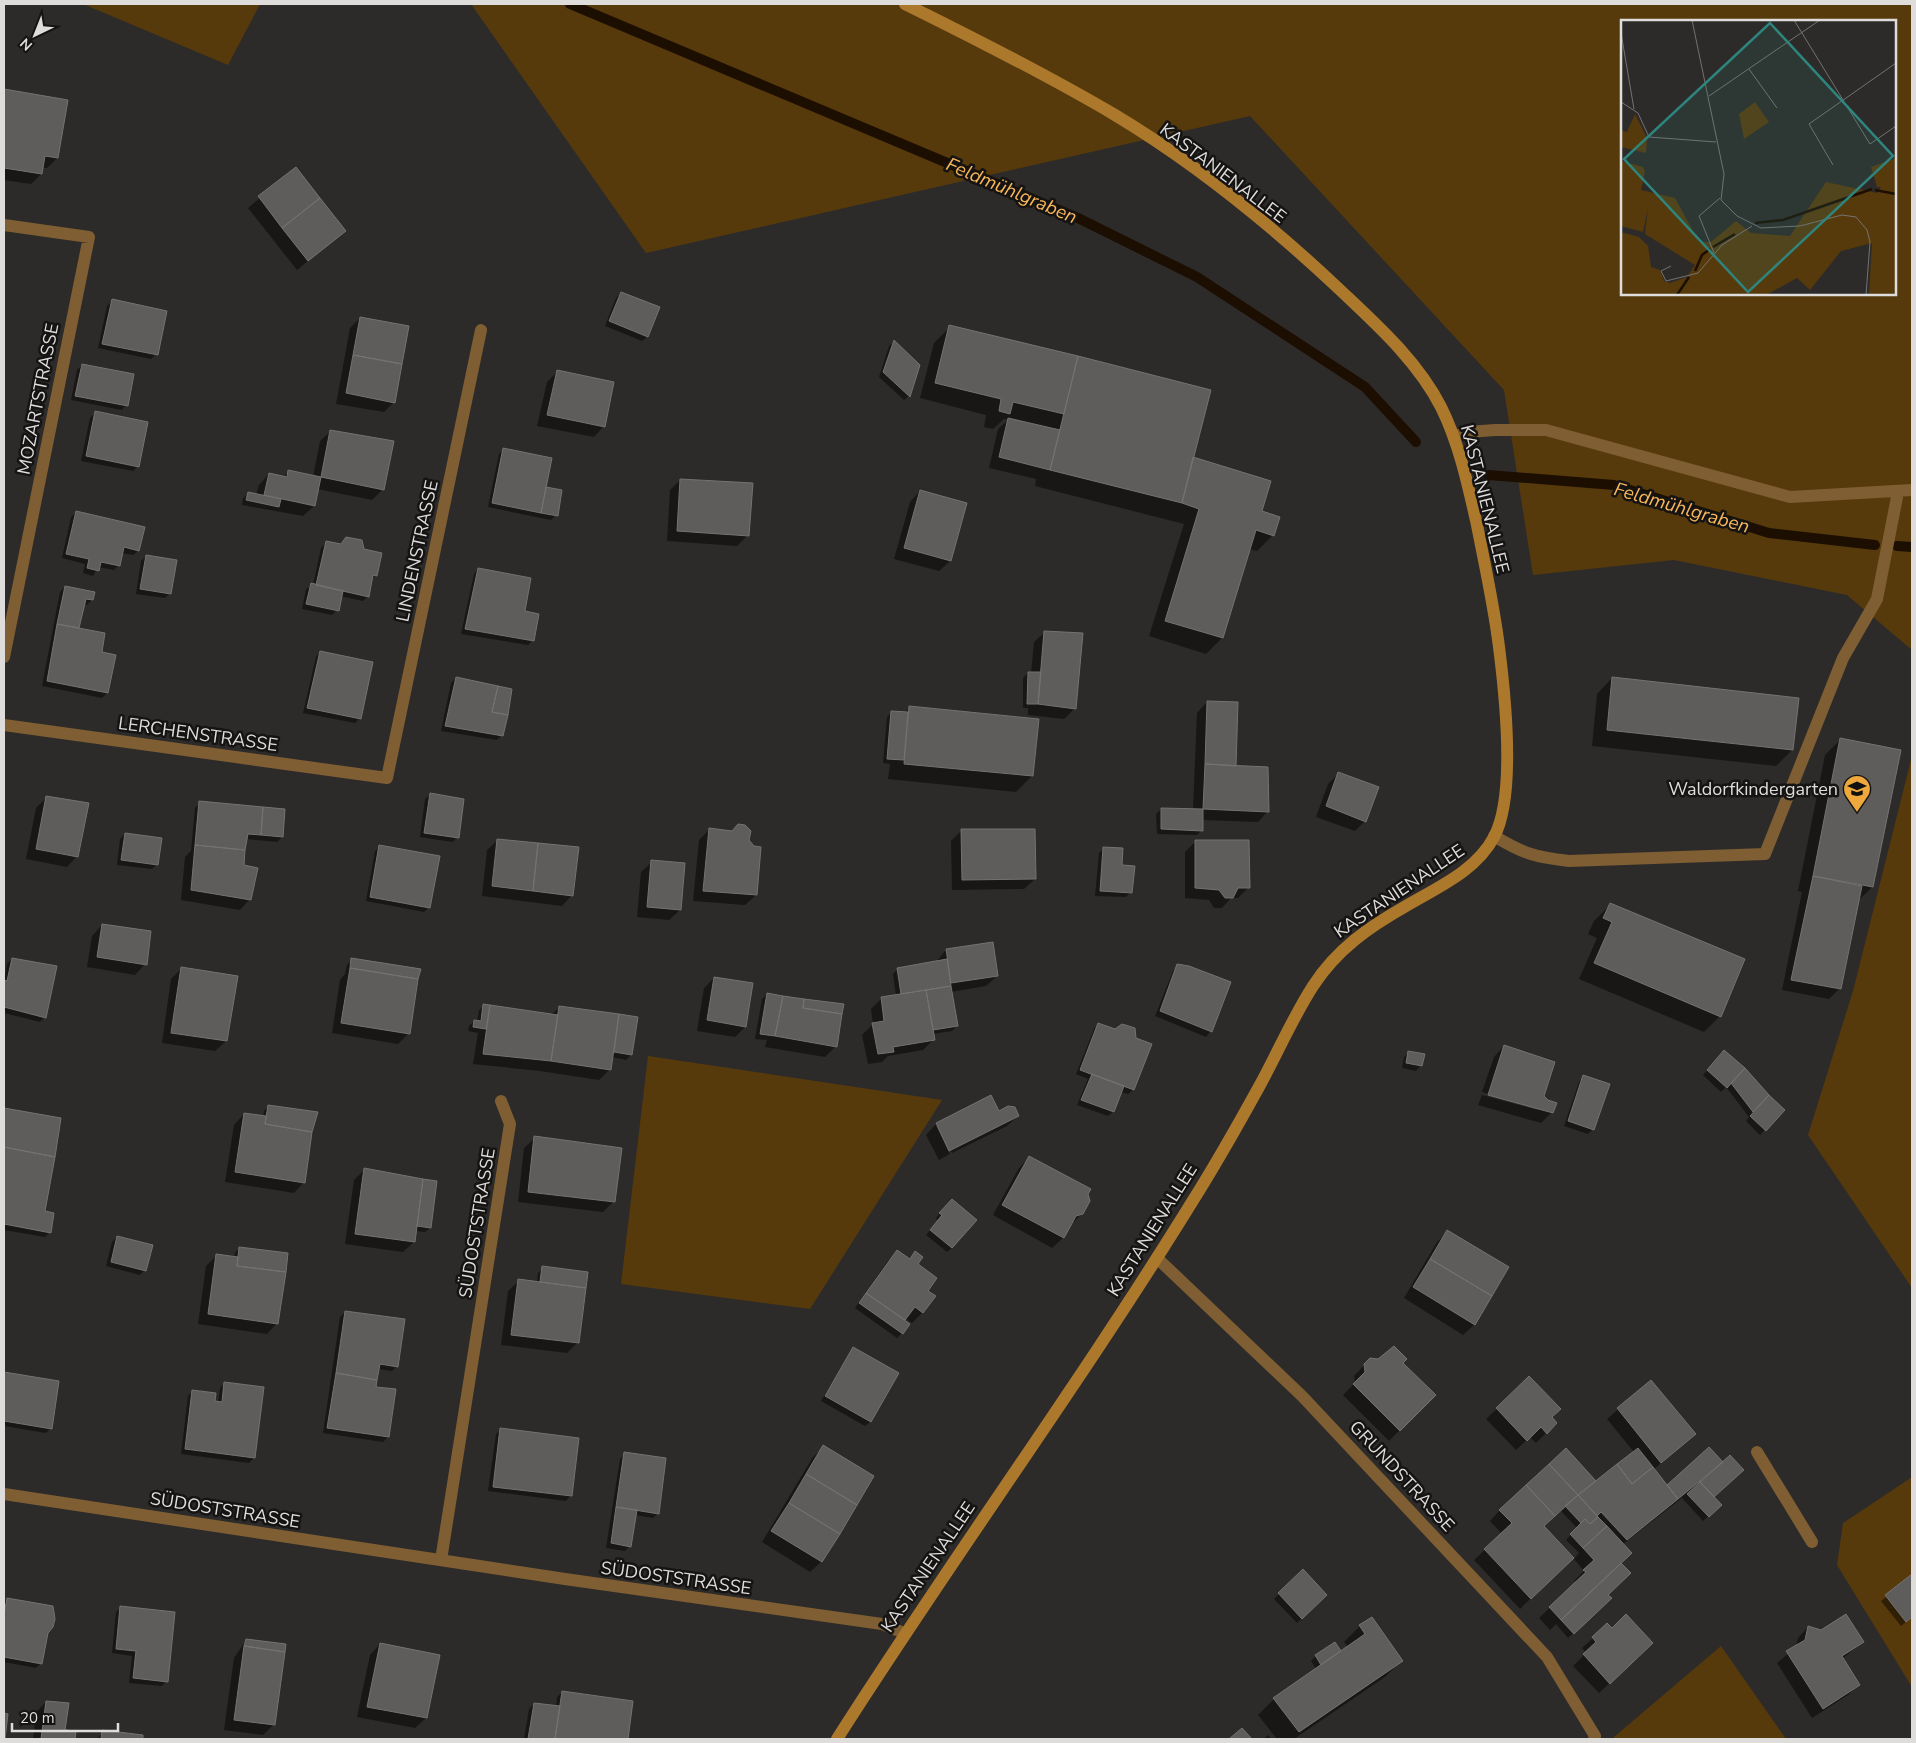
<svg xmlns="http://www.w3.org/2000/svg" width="1916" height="1743" viewBox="0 0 1916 1743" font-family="'Nunito Sans',sans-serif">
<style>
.green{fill:#573a0c;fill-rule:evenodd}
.shadow{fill:#0007}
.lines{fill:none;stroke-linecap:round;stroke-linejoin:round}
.stream{stroke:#1c0e00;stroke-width:10}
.building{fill:#5f5d5b;stroke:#757270}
.lane{stroke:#7e5e32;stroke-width:12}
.street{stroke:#7e5e32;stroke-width:12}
.secondary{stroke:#ac792c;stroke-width:12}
.labels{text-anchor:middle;stroke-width:5;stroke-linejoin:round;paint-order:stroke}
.street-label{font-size:18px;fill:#dfdddc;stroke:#151413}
.poi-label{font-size:18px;fill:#dfdddc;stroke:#151413;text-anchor:end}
.water-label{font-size:19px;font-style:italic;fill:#f8b659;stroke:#151413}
.inset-river{fill:none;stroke:#1c0e00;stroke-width:2.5}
.inset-road{fill:none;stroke:#747271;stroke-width:1}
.view{fill:#2e857e;fill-opacity:0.15;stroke:#2e857e;stroke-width:2.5}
.inset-edge{fill:none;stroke:#dfdddc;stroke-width:2.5}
</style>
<rect width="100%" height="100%" fill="#2d2b29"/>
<path class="green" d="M83 4H260L228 65Z
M471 4H1912V650L1847 595 1674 560 1533 575 1504 390 1250 116 646 253ZM1622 21H1895V294H1622Z
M1912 756V1288L1808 1135 1853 991Z
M648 1056 942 1100 810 1309 621 1284Z
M1912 1477V1687L1837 1565 1843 1523Z
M1721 1646 1786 1739H1613L1614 1737Z"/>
<path class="shadow" d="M4 90 67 101 57 158 47 168H42L41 174 31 184 4 180Z
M295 169 344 231 297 270 248 208Z
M621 293 647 337 642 341 605 326 616 298Z
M112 301 156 354 151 359 98 348 107 306Z
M360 318 394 402 384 412 336 404 350 328Z
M950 327 1192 458 1260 512 1273 535 1257 551 1249 549 1222 638 1206 654 1149 636 1184 524 1035 486 1036 479 989 468 998 429 1008 420 1004 419 993 429 984 427 986 415 920 398 934 343Z
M894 342 918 365 909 396 904 400 879 377 889 346Z
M82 365 126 405 122 410 71 400 77 370Z
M557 372 604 426 594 437 537 426 547 382Z
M95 413 138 466 133 471 81 461 90 418Z
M331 431 383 489 372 500 317 489 314 506 303 516 242 505 243 498 248 494 256 495 259 485 269 474 283 477 289 472 313 477 320 441Z
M504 449 544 488 556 515 551 520 488 507 499 454Z
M680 480 748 535 737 546 667 541 670 490Z
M920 491 965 504 950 561 939 571 894 559 910 502Z
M76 513 138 551 133 555 121 553 119 565 114 570 98 567 93 576 83 573 85 564 62 558 71 517Z
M326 543 362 550 376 575 371 580 368 596 363 601 340 596 337 610 332 615 302 609 306 589 313 585 321 548Z
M146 556 170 593 165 598 136 594 141 561Z
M478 569 524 612 533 640 528 645 461 634 474 574Z
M65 587 93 593 92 600 87 605 84 604 77 629 100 653 107 693 102 698 42 686 60 592Z
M1045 632 1075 708 1064 719 1028 715V708H1023V678L1028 673H1031L1034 642Z
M320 652 360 718 355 723 303 713 316 657Z
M456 678 502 735 497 740 441 731 451 683Z
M1612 678 1792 750 1776 766 1592 746 1597 694Z
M1207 702 1235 767 1268 811 1258 822 1202 820V830L1197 835 1157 834 1156 814 1161 809 1193 810 1197 713Z
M909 708 1032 776 1016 792 888 779 890 764 883 763 887 717 892 712 904 713Z
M1841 739 1872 887 1858 901 1840 988 1829 999 1782 990 1802 892 1798 891 1825 755Z
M1338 774 1365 821 1355 831 1316 817 1328 784Z
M430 795 457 837 453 842 420 837 425 799Z
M47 797 77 856 67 867 26 859 36 808Z
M200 803 282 837 277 842 246 839 243 867 250 899 240 910 181 900 185 857 191 851 195 808Z
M709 830 756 895 745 905 693 901 699 840Z
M962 830 1035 879 1024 889 952 890 951 841Z
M125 834 157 864 152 869 117 865 120 839Z
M498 840 572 895 562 906 482 896 487 850Z
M1195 842 1248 888 1238 898H1231L1222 908H1214L1209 900 1185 898V852Z
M380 847 429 907 424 912 366 901 375 851Z
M1104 848 1120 866 1131 892 1126 897 1095 896 1099 853Z
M652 862 683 864 680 910 669 920 637 917 641 872Z
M1610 905 1720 1016 1704 1032 1579 979 1597 938 1588 934 1594 921Z
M102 925 145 964 135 975 87 967 92 936Z
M946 950 997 976 986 986 951 992 957 1026 952 1031 932 1034 933 1040 923 1050 888 1056 882 1062 868 1064 862 1035 873 1024 871 1009 882 998 896 996 893 974 898 969 936 962Z
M12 959 45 1017 40 1022 4 1013V981L7 964Z
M352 960 417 979 408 1034 398 1044 332 1033 340 980 345 974 347 965Z
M1178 966 1229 983 1210 1032 1206 1037 1155 1016 1173 971Z
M182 968 226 1041 215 1051 162 1043 171 979Z
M714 978 745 1027 735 1037 697 1031 704 988Z
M767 994 836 1046 825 1057 765 1047 767 1040 755 1039 762 999Z
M484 1006 551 1015 560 1007 637 1018 631 1055 626 1060 612 1057 610 1069 599 1080 540 1071 473 1064 478 1033 468 1031 469 1026 474 1021 477 1022 479 1010Z
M1099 1024 1133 1090 1128 1094 1121 1092 1113 1112 1108 1116 1077 1105 1088 1079 1076 1074 1094 1029Z
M1504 1046 1543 1096 1552 1112 1541 1123 1478 1105 1482 1095 1538 1110 1535 1107 1482 1092 1494 1057Z
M1724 1051 1783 1110 1760 1135 1746 1121 1749 1117 1726 1087 1721 1092 1703 1075Z
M1409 1052 1423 1055 1420 1066 1416 1071 1402 1068 1404 1057Z
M1583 1077 1593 1129 1588 1134 1564 1126 1579 1082Z
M991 1097 998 1112 1018 1116 1007 1126 952 1153 939 1126H936L950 1154 939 1160 926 1135 936 1124Z
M269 1106 311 1131 304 1182 294 1193 225 1182 234 1125 244 1114 263 1117 264 1111Z
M4 1109 60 1119 43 1212 50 1232 45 1237 4 1230Z
M535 1138 614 1201 603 1212 518 1202 524 1148Z
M1030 1157 1082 1214 1070 1225 1063 1238 1052 1248 993 1215 1019 1168Z
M364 1170 430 1228 425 1232 415 1231 414 1242 403 1252 345 1244 354 1180Z
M947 1205 952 1248 947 1252 926 1235 938 1221 936 1218Z
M1447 1232 1507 1268 1474 1325 1463 1335 1404 1298 1437 1242Z
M117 1237 145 1270 140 1275 106 1266 112 1242Z
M239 1248 277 1323 267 1334 198 1324 206 1266 217 1255 234 1258 235 1253Z
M897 1252 909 1260 915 1253 916 1264 926 1291 923 1312 912 1323 905 1318 902 1333 897 1338 855 1308 887 1262Z
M543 1268 586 1273 577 1343 567 1353 501 1345 508 1291 519 1281 537 1283 538 1273Z
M345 1312 397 1366 392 1371 378 1369 375 1388 388 1437 383 1442 323 1433 340 1317Z
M853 1348 870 1422 865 1426 821 1401Z
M1370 1359 1402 1363 1434 1395 1389 1441 1343 1395 1355 1383 1354 1376Z
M4 1373 58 1382 51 1428 46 1433 4 1426Z
M1529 1378 1556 1423 1536 1443 1530 1437 1516 1450 1486 1419Z
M1651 1381 1694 1434 1653 1470 1667 1487 1723 1463 1713 1498 1720 1505 1703 1521 1682 1498 1623 1544 1620 1564 1607 1595 1610 1598 1568 1638 1556 1624 1550 1630 1539 1618 1576 1583 1574 1581 1584 1571 1574 1559 1579 1553 1566 1540 1577 1528 1560 1510 1543 1526 1572 1558 1520 1609 1474 1560 1502 1534 1490 1521 1500 1510 1596 1482 1634 1452 1607 1419Z
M225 1383 254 1458 249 1463 181 1454 188 1396 193 1391 218 1403 220 1388Z
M501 1429 578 1439 570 1496 566 1501 488 1491 496 1434Z
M824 1447 873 1476 821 1562 810 1572 762 1542 813 1457Z
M625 1454 658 1513 653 1518 635 1515 630 1546 625 1551 606 1548 620 1459Z
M1302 1571 1326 1595 1297 1623 1274 1599Z
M1912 1576V1617L1901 1626 1881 1601Z
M7 1599 46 1632 41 1663 36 1668 4 1662V1603Z
M121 1608 166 1681 162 1686 129 1683 132 1656 112 1653 116 1612Z
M1360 1626 1401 1661 1385 1677 1294 1739H1277L1258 1715 1274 1699 1316 1669 1311 1661 1316 1656 1334 1644 1341 1653 1348 1647 1344 1642Z
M1808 1627 1863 1642 1842 1659 1858 1685 1848 1695 1812 1718 1777 1663 1796 1647 1798 1638Z
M1593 1638 1641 1654 1599 1693 1573 1666 1586 1653 1582 1648Z
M246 1640 273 1725 263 1735 224 1730 234 1658Z
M380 1644 438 1656 426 1718 415 1728 357 1717 370 1655Z
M562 1692 632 1702 626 1739H524L529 1709 534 1704 556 1707 557 1697Z
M46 1702 64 1731 75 1732 74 1739H33L36 1712Z
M103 1732 142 1736 141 1739H97Z
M1268 1735 1271 1739H1264Z"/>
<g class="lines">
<path class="stream" d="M570 4 1078 218 1197 277 1365 387 1416 442
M1488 475 1614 485 1769 533 1875 545
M1897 546 1912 547"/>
</g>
<path class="building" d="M4 89 68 100 58 158 45 156 42 174 4 168Z
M296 167 320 198 282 228 258 196Z
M320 198 346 231 308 261 282 228Z
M621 292 660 307 648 337 609 321Z
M112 299 167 311 158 355 102 344Z
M360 317 409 326 402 364 353 355Z
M949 325 1078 356 1064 414 1013 402 1010 414 999 411 1001 399 935 383Z
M894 340 920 365 910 397 883 372Z
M353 355 402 364 395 403 346 393Z
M1078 356 1211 390 1182 503 1050 470Z
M82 364 134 374 128 406 75 396Z
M557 370 614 382 605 427 547 415Z
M95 411 148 422 139 467 86 456Z
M1008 418 1060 430 1050 470 999 457Z
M330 430 394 441 384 490 321 477Z
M503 448 552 458 541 513 492 503Z
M1193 457 1271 481 1262 511 1280 517 1274 536 1256 530 1223 638 1165 621 1199 509 1182 503Z
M288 470 321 477 315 506 264 495 269 473 287 477Z
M680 479 753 483 749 536 677 531Z
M546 487 562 490 558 516 541 513Z
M920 490 967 503 951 561 904 548Z
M248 492 281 499 279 507 246 500Z
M76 511 145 527 139 551 124 547 120 566 101 562 99 571 87 568 89 559 66 554Z
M346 537 362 540 364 549 382 553 377 576 373 575 369 597 316 585 326 541 341 544Z
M146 555 177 560 171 594 140 589Z
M478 568 531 578 525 611 539 614 534 641 465 629Z
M311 583 343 591 339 611 306 604Z
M65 586 95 592 93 600 86 599 79 628 57 624Z
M57 624 105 633 102 652 116 655 108 693 47 681Z
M1044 631 1083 633 1076 709 1038 704Z
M320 651 373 662 361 719 307 708Z
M1028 672H1041L1038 704H1027Z
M456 677 498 686 492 712 508 715 503 736 445 726Z
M1612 677 1799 698 1793 750 1607 730Z
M498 686 512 689 508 715 492 712Z
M1207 701 1238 702 1236 766 1205 764Z
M909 706 1039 719 1033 776 904 764Z
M891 711 908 712 904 760 887 759Z
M1840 738 1901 750 1873 887 1813 876Z
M1205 764 1268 767 1269 812 1203 809Z
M1338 772 1379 787 1366 822 1326 806Z
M430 793 464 799 459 838 424 833Z
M46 796 89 803 78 857 36 849Z
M199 801 263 807 261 835 248 834 245 850 195 845Z
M263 807 285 809 283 837 261 835Z
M1161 808 1203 809V831L1161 829Z
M738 824 745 825 751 831 749 840 754 846 761 847 757 895 703 891 709 828 732 831Z
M961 829H1035L1036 879 962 880Z
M125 833 162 838 158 865 121 860Z
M497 839 538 843 533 891 492 886Z
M1195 840H1249L1250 888H1238L1233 898H1225L1219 890 1195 888Z
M538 843 579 847 573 896 533 891Z
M195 845 245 850 244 865 258 868 251 900 191 890Z
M379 845 440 856 430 908 370 897Z
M1103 847 1123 848 1122 865 1135 866 1132 893 1100 891Z
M651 860 685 863 681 910 647 907Z
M1813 876 1862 886 1841 989 1791 980Z
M1610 903 1745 959 1721 1017 1594 963 1612 922 1603 918Z
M102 924 151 931 147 965 97 957Z
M993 942 998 976 951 983 946 949Z
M12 958 57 966 46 1018 4 1007V980L7 981Z
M351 958 421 969 418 979 350 968Z
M947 959 951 986 901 994 897 968Z
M1177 964 1189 966 1231 982 1212 1032 1160 1011Z
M181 967 238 976 227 1041 171 1033Z
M350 968 418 979 410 1034 341 1023Z
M714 977 753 983 746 1027 707 1020Z
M951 986 958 1026 933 1030 926 990Z
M926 990 935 1040 893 1047 894 1052 878 1054 872 1023 884 1021 881 997Z
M767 993 783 996 775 1036 760 1034Z
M783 996 804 999 803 1008 842 1014 837 1047 775 1036Z
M804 999 844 1004 842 1014 803 1008Z
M483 1004 490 1005 486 1029 473 1027 474 1020 481 1021Z
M490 1005 558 1015 551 1061 483 1054Z
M559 1006 619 1014 611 1070 551 1061Z
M619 1014 638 1017 632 1055 614 1052Z
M1098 1023 1115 1029 1122 1024 1135 1028 1136 1038 1152 1044 1134 1090 1080 1070Z
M1504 1045 1555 1062 1544 1096 1548 1100 1557 1103 1553 1113 1488 1095Z
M1724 1050 1745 1068 1727 1088 1707 1070Z
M1408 1051 1425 1054 1422 1066 1406 1063Z
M1745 1068 1769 1095 1753 1112 1731 1083Z
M1092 1074 1124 1086 1114 1112 1081 1100Z
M1583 1075 1610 1084 1594 1130 1568 1121Z
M991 1095 999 1111 1008 1106 1015 1107 1019 1116 949 1151 936 1123Z
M1769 1095 1785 1110 1766 1131 1750 1116Z
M268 1105 318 1112 312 1132 265 1124Z
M4 1108 61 1118 55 1157 4 1147Z
M244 1113 266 1116 265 1124 312 1132 305 1183 235 1172Z
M534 1136 622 1148 615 1202 528 1192Z
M4 1147 55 1157 45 1211 54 1213 51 1233 4 1224Z
M1029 1156 1091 1189 1088 1194 1090 1201 1083 1214 1076 1216 1064 1238 1002 1205Z
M364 1168 423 1179 415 1242 355 1234Z
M423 1179 437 1181 431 1228 417 1226Z
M952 1199 977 1220 952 1248 930 1230 942 1215 939 1213Z
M1447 1230 1509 1267 1492 1296 1430 1259Z
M117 1236 153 1245 146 1271 111 1262Z
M239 1247 288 1253 286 1272 237 1266Z
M897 1250 910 1259 915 1251 923 1257 918 1264 937 1278 928 1291 936 1296 923 1313 915 1307 905 1320 866 1293Z
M216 1254 238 1257 237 1266 286 1272 278 1324 208 1314Z
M1430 1259 1492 1296 1475 1325 1413 1287Z
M542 1266 588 1272 586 1288 540 1282Z
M518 1279 586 1288 579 1343 511 1335Z
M866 1293 910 1324 903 1334 859 1303Z
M345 1311 405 1319 398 1367 380 1364 377 1380 336 1373Z
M1394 1346 1407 1359 1403 1363 1436 1395 1400 1431 1353 1384 1365 1372 1364 1364 1370 1358 1378 1359Z
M853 1347 899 1373 871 1422 825 1396Z
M4 1372 59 1381 52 1429 4 1421Z
M336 1373 377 1380 376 1387 396 1389 389 1437 327 1428Z
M1529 1376 1561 1409 1552 1417 1557 1423 1547 1434 1541 1427 1527 1441 1496 1408Z
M1651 1380 1696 1434 1661 1463 1617 1408Z
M224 1382 264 1387 255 1458 185 1449 192 1390 216 1393 215 1401 222 1402Z
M500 1428 579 1438 572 1496 493 1487Z
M823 1445 874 1476 857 1505 806 1474Z
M1709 1447 1723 1462 1678 1499 1667 1485Z
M1566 1448 1596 1481 1578 1495 1549 1464Z
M1638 1448 1653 1467 1632 1484 1617 1464Z
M624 1452 666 1458 659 1514 616 1507Z
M1730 1455 1744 1470 1714 1497 1700 1482Z
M1549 1464 1578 1495 1555 1516 1526 1485Z
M1617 1464 1632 1484 1653 1467 1678 1499 1627 1540 1601 1512 1597 1516 1578 1495Z
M806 1474 857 1505 840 1534 789 1503Z
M1700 1482 1722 1505 1709 1517 1687 1494Z
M1526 1485 1555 1516 1544 1526 1574 1558 1531 1599 1484 1549 1512 1523 1499 1510Z
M1578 1495 1598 1517 1590 1524 1585 1519 1581 1523 1565 1506Z
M789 1503 840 1534 822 1562 771 1531Z
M616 1507 637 1510 631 1547 611 1543Z
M1598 1517 1607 1526 1583 1548 1570 1534 1585 1519 1590 1524Z
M1607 1526 1632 1553 1561 1620 1549 1607 1586 1572 1583 1570 1594 1560 1583 1548Z
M1621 1563 1631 1573 1608 1595 1612 1598 1574 1634 1561 1620Z
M1303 1569 1327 1595 1302 1619 1278 1593Z
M1912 1574V1617L1906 1622 1885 1595Z
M7 1598 53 1606 55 1619 53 1627 48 1633 42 1664 4 1657V1614Z
M120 1606 175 1612 168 1682 133 1678 136 1651 116 1649Z
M1626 1614 1653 1643 1610 1684 1583 1654 1596 1642 1592 1637 1607 1623 1612 1628Z
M1846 1614 1864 1642 1842 1656 1860 1685 1823 1709 1786 1651 1805 1640 1808 1626 1821 1630Z
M1372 1617 1403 1661 1299 1732 1273 1698 1365 1634 1359 1625Z
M246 1639 286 1644 285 1652 244 1646Z
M1335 1642 1341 1651 1321 1665 1315 1655Z
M380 1643 440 1655 427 1718 367 1707Z
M244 1646 285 1652 275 1725 234 1720Z
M562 1691 633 1701 628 1739H555Z
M46 1701 69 1703 65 1730 76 1731 75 1739H41Z
M534 1703 560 1706 555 1739H528Z
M4 1713 8 1714 5 1739H4Z
M1242 1728 1252 1739H1229Z
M102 1730 143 1735V1739H101Z"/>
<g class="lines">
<path class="lane" d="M1454 437 1468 432 1495 430H1546L1790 497 1912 490
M1494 836C1524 854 1535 857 1569 861L1765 854 1843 658 1877 599 1898 492
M1757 1452 1812 1542
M441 1560 510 1124 501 1101"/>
<path class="street" d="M4 225 89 237 4 657
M4 725 387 778 481 330
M1157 1258 1302 1396 1547 1657 1595 1736 1594 1739
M4 1494 565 1579 882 1624 904 1633"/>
<path class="secondary" d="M837 1739C952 1558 1079 1385 1192 1202 1216 1164 1238 1125 1260 1085 1278 1052 1293 1017 1313 986 1337 949 1369 927 1406 906 1438 887 1476 871 1494 837 1516 796 1505 694 1499 647 1494 606 1485 566 1477 525 1468 485 1459 443 1441 407 1417 360 1375 323 1338 288 1270 224 1195 163 1115 115 1047 75 976 39 905 4"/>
</g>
<defs>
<symbol id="school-pin" viewBox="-11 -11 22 30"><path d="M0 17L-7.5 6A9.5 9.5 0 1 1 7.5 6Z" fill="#eea83c" stroke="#151413"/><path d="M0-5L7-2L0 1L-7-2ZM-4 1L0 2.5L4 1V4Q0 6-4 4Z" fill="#111"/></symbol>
</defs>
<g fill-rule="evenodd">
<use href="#school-pin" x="1841" y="773" width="32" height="43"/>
</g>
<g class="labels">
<g class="street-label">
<text transform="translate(1223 173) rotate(37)" y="6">KASTANIENALLEE</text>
<text transform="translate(38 399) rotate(-79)" y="6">MOZARTSTRASSE</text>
<text transform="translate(1485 499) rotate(76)" y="6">KASTANIENALLEE</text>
<text transform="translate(417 551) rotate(-78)" y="6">LINDENSTRASSE</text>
<text transform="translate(198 734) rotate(8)" y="6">LERCHENSTRASSE</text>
<text transform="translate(1399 891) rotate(-34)" y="6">KASTANIENALLEE</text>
<text transform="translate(477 1223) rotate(-81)" y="6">SÜDOSTSTRASSE</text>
<text transform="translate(1152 1230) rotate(-58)" y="6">KASTANIENALLEE</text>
<text transform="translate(1402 1476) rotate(47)" y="6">GRUNDSTRASSE</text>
<text transform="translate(225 1510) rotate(9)" y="6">SÜDOSTSTRASSE</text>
<text transform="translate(928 1567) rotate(-56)" y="6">KASTANIENALLEE</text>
<text transform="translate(676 1578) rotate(8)" y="6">SÜDOSTSTRASSE</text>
</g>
<g class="poi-label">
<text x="1838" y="795">Waldorfkindergarten</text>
</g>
<g class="water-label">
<text transform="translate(1012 190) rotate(23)" y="7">Feldmühlgraben</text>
<text transform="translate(1682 507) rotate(16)" y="7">Feldmühlgraben</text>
</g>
</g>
<g transform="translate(1621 20)">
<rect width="275" height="275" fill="#2d2b29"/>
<path d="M134 82 148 102 123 119 118 94ZM14 94 26 118 25 133 0 127V110L6 112ZM275 138V275H248L251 223 220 231 189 270 176 258 145 275H0V212L18 217 27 226 30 247 39 250 43 261 49 263 66 257 74 245 24 214 27 188 22 212 0 206V141L22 147 24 151 20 170 54 178 78 222H90L115 201 130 213 169 216 205 162 256 173 260 167H256L250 147Z" fill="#573a0c"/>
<path class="inset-river" d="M254 170 275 174M134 203 162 200 251 169M92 227 114 214M74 251 81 235 89 229M56 275 68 257"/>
<path class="inset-road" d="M71 0 103 154 100 180 116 196 140 208 179 206 221 195 235 197 246 210 249 222 245 275M173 0 249 124 275 106M0 13 13 89M128 49 156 88M88 76 199 0M0 82 17 93 28 117 95 122M212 145 188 104 275 43M93 233 78 196 99 178M50 246 40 251 45 261 77 253 101 225 131 206"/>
<path class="view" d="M149 3 272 136 127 272 3 139Z"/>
<rect width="275" height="275" class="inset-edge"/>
</g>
<rect width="1916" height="1743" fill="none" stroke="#dfdddc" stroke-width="10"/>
<g transform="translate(35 35) rotate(223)" stroke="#151413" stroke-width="4" paint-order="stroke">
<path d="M0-4L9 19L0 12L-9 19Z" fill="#dfdddc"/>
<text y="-8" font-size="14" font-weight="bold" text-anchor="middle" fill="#dfdddc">N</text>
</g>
<path d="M12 1723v8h106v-8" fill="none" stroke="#dfdddc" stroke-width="2.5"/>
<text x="20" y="1723" font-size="15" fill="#dfdddc" stroke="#151413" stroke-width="4" paint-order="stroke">20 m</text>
</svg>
